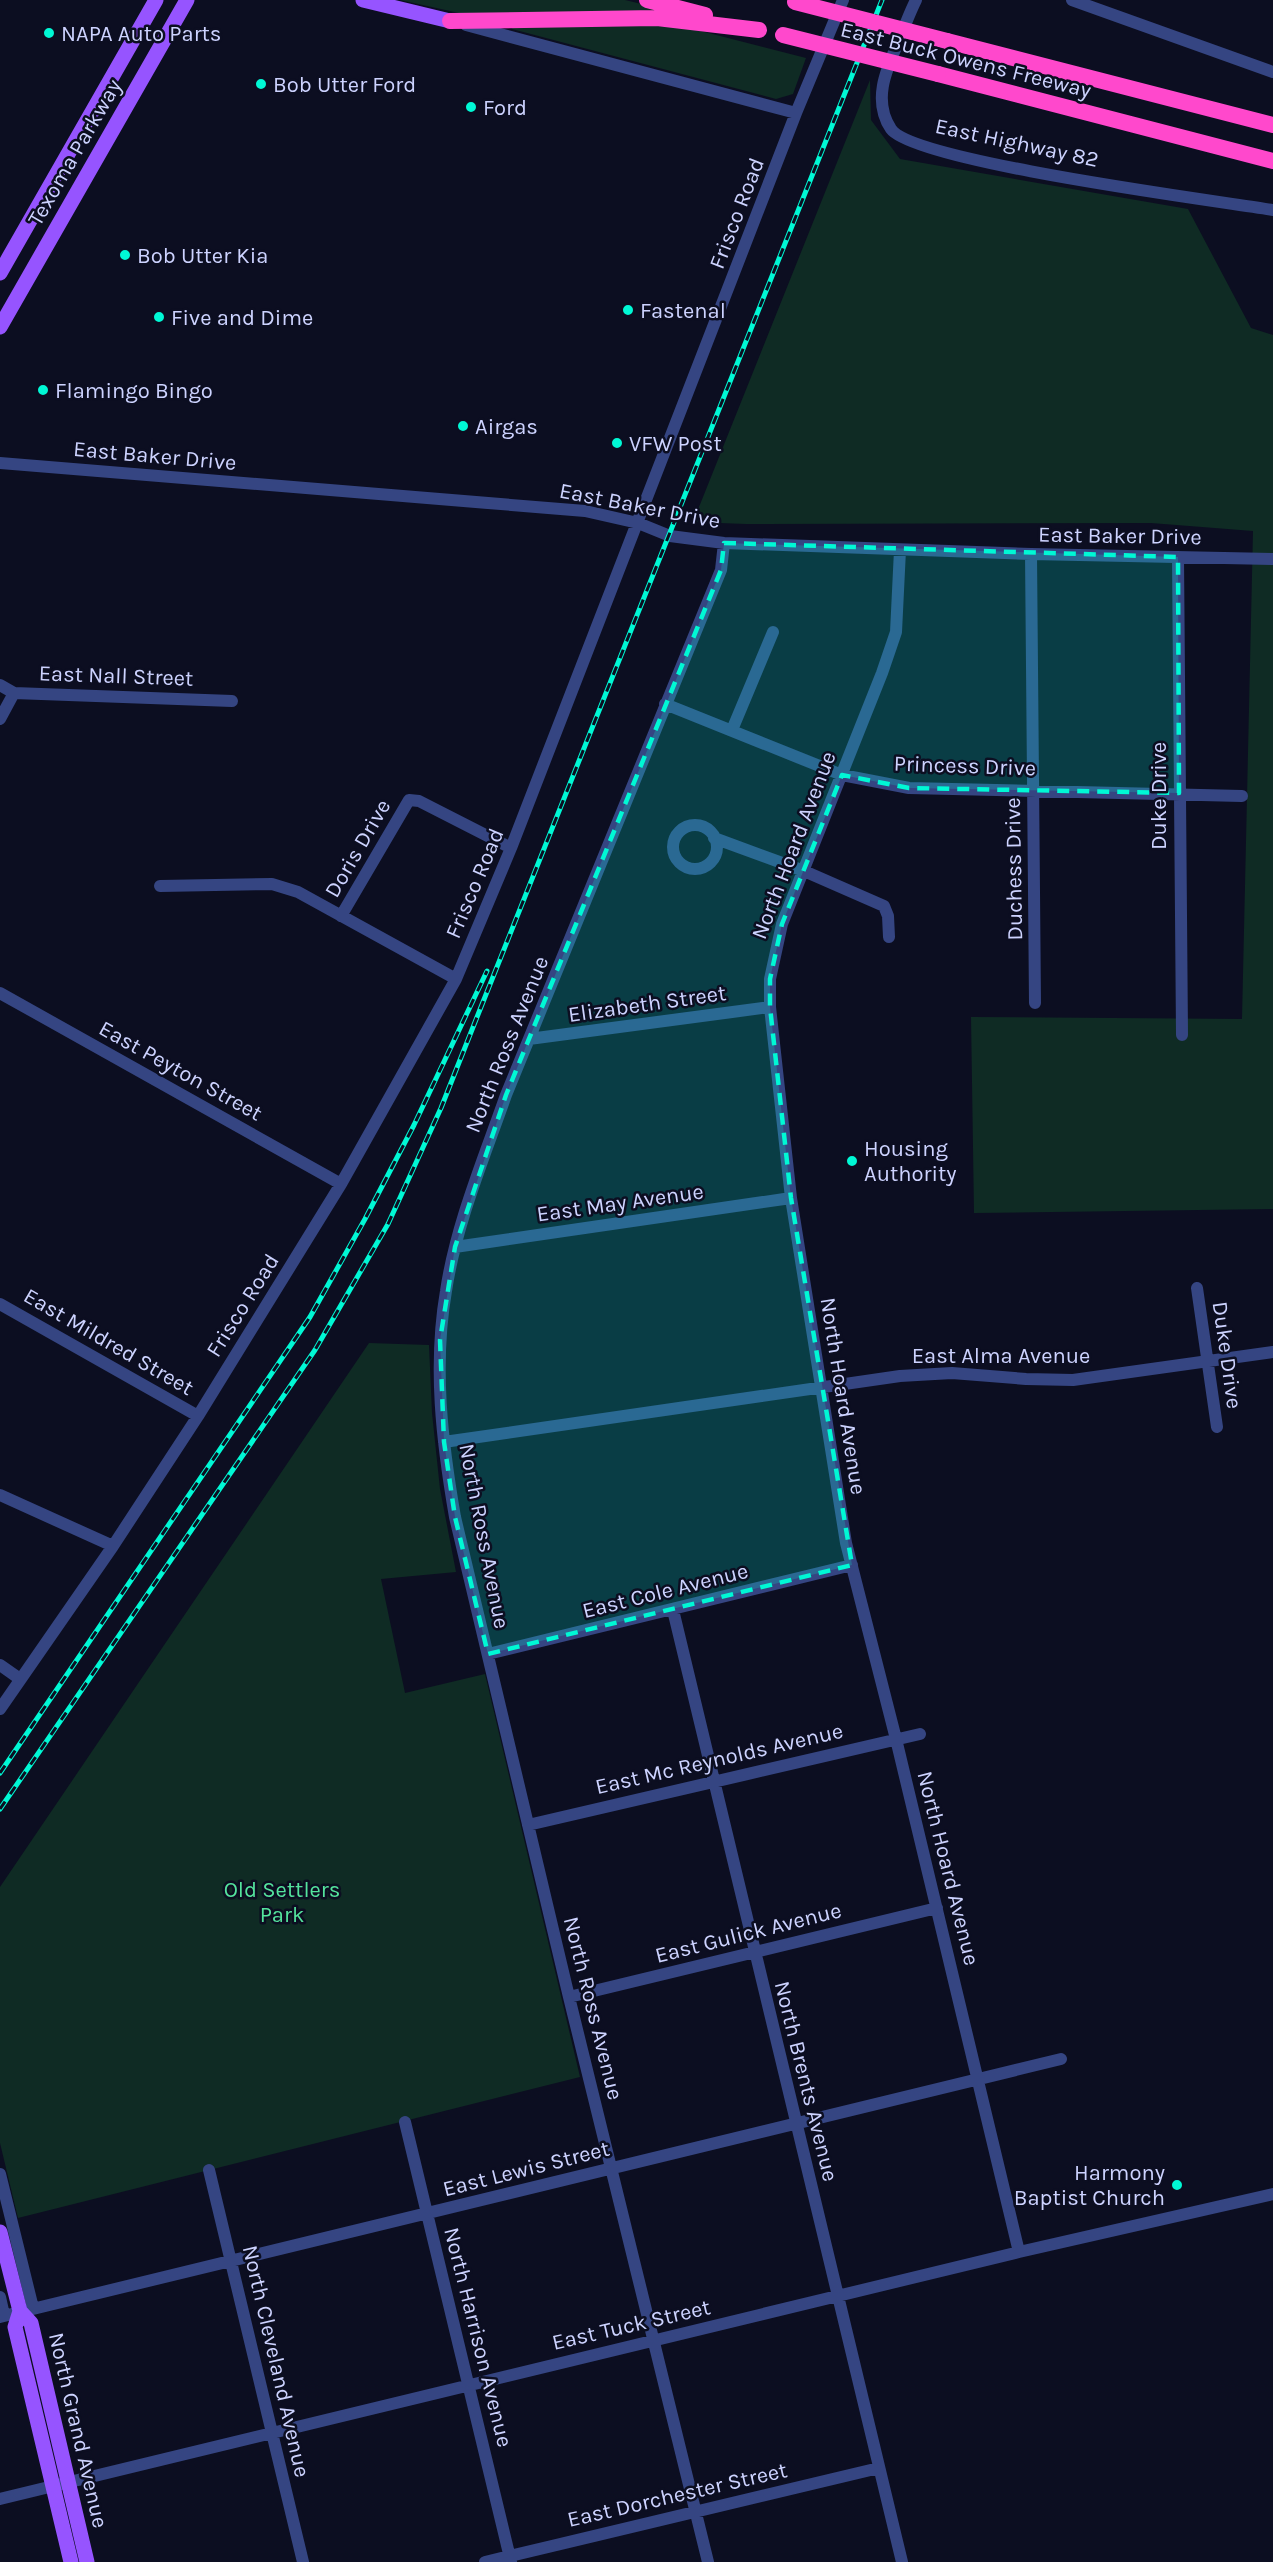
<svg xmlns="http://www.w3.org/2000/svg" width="1273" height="2562" viewBox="0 0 1273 2562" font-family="Karla,sans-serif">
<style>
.green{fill:#0f2b24}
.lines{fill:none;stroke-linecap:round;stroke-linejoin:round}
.minor{stroke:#354582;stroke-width:12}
.major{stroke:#9654ff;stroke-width:15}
.highway{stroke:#ff48cc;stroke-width:16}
.rail-casing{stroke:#00f8d5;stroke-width:5}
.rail{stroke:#0c0e21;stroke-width:3;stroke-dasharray:9;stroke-linecap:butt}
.highway-bridge{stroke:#ff48cc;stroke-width:16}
.marked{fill:#00f8d5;fill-opacity:0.2;stroke:#00f8d5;stroke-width:4.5;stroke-dasharray:12 8;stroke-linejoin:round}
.poi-dot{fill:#00f8d5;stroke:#0c0e21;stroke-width:2}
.labels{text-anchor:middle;stroke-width:5;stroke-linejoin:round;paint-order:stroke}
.poi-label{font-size:22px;fill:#cdd3ff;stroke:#0c0e21;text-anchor:start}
.street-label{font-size:22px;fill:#cdd3ff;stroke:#0c0e21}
.park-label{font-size:22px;fill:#54e39d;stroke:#0c0e21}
</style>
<rect width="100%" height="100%" fill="#0c0e21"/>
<path class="green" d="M400 0H625L687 15 459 13Z
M589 22 689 28 806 58 793 94 776 99 512 29 513 26Z
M870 80 871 120 900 159 1188 209 1251 328 1273 335V1209L974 1213 971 1017 1242 1019 1253 531 1151 523 746 524 693 522Z
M369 1343 429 1345 432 1413 440 1489 456 1572 381 1579 405 1693 485 1674 580 2077 18 2218 0 2143V1887Z"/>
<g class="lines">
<path class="minor" d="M916 0C910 12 905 25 900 38 888 66 871 99 891 129 914 162 1218 201 1273 210
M1072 0 1273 72
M466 25 796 113
M0 463 585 511 638 523 670 536 724 543 1031 554 1273 559
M900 550 896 632 882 673 782 924 770 979V1007L791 1198 846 1543 896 1739 1019 2252
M1031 554 1035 1003
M1178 557 1182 1035
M0 685 14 693 232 701
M665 704 842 775 909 788 1242 796
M0 719 14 693
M732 730 773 632
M673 847a22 22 0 1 1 44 0a22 22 0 1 1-44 0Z
M714 838 804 871 884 906 888 916 889 937
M160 886 272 884 298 892 456 979
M341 916 409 800 419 801 511 848
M0 993 341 1184
M529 1039 770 1007
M455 1247 791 1198
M1197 1288 1217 1427
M0 1304 198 1416
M444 1442 900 1376 952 1373 1026 1379 1073 1380 1273 1352
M0 1495 113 1546
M673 1610 902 2562
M488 1654 852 1565
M0 1665 20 1679
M0 1709 113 1546 198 1416 341 1184 456 979 511 848 796 113 843 0
M528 1825 920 1734
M569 1997 937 1908
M405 2122 511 2562
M209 2170 303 2562
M0 2174 33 2308
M0 2297 4 2315
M0 2317 1061 2059
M0 2499 1019 2252 1273 2194
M485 2562 879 2468
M708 2562 569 1997 455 1517C442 1442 433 1366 446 1291 456 1224 484 1158 506 1095L721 570 724 543"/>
<path class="major" d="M363 0 450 21
M0 273 156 0
M0 327 187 0
M0 2232 20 2311 31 2323 87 2562
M20 2311 15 2327 71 2562"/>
<path class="highway" d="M647 0 705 15
M450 21 657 18 759 30
M947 41 1273 125
M938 74 1273 161"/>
<defs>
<path id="rail" d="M0 1773 310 1317 365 1219 414 1125 487 971
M0 1809 315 1350 388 1224 441 1108 481 1007 882 0"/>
</defs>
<use href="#rail" class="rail-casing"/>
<use href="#rail" class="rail"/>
<path class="highway-bridge" d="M795 2 947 41
M783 35 938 74"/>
</g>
<path class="marked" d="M724 543 1178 557 1179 793 909 788 842 775 782 924 770 979V1007L791 1198 852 1565 488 1654 455 1517 444 1442 440 1340 455 1247 506 1095 721 570Z"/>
<g class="poi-dot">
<circle cx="49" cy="33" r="6"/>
<circle cx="261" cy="84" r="6"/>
<circle cx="471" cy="107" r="6"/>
<circle cx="125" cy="255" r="6"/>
<circle cx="628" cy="310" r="6"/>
<circle cx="159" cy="317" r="6"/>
<circle cx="43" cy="390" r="6"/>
<circle cx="463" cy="426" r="6"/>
<circle cx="617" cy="443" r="6"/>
<circle cx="852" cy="1161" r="6"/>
<circle cx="1177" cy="2185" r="6"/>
</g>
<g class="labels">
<g class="poi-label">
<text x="61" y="41">NAPA Auto Parts</text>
<text x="273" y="92">Bob Utter Ford</text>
<text x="483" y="115">Ford</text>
<text x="137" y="263">Bob Utter Kia</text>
<text x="640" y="318">Fastenal</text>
<text x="171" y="325">Five and Dime</text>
<text x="55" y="398">Flamingo Bingo</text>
<text x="475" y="434">Airgas</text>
<text x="629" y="451">VFW Post</text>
<text x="864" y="1156">Housing<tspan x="864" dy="25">Authority</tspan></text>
<text x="1165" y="2180" text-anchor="end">Harmony<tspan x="1165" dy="25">Baptist Church</tspan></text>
</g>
<g class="street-label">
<text transform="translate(966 59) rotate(14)" y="8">East Buck Owens Freeway</text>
<text transform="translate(1017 142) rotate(12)" y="8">East Highway 82</text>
<text transform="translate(74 152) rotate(-60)" y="8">Texoma Parkway</text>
<text transform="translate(736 213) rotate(-69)" y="8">Frisco Road</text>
<text transform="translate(155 455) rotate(5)" y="8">East Baker Drive</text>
<text transform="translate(640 505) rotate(11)" y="8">East Baker Drive</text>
<text transform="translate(1120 535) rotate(1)" y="8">East Baker Drive</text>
<text transform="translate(116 675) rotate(2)" y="8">East Nall Street</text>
<text transform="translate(965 765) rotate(2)" y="8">Princess Drive</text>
<text transform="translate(1158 796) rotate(-90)" y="8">Duke Drive</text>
<text transform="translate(793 845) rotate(-69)" y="8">North Hoard Avenue</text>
<text transform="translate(357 848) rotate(-60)" y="8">Doris Drive</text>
<text transform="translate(1013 869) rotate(-91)" y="8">Duchess Drive</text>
<text transform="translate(474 883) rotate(-67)" y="8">Frisco Road</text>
<text transform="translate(647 1003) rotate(-8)" y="8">Elizabeth Street</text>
<text transform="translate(506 1044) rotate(-68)" y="8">North Ross Avenue</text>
<text transform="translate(181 1070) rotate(29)" y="8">East Peyton Street</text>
<text transform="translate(620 1202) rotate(-8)" y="8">East May Avenue</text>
<text transform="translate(242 1305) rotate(-58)" y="8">Frisco Road</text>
<text transform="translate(109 1341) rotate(30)" y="8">East Mildred Street</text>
<text x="1001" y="1363">East Alma Avenue</text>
<text transform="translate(1228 1355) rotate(82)" y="8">Duke Drive</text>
<text transform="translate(844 1396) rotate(81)" y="8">North Hoard Avenue</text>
<text transform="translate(485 1536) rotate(79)" y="8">North Ross Avenue</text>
<text transform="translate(665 1590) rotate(-14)" y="8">East Cole Avenue</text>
<text transform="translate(719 1758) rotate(-13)" y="8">East Mc Reynolds Avenue</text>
<text transform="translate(949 1868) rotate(76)" y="8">North Hoard Avenue</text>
<text transform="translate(748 1932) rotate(-14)" y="8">East Gulick Avenue</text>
<text transform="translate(594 2008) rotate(76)" y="8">North Ross Avenue</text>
<text transform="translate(807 2081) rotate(76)" y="8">North Brents Avenue</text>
<text transform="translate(526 2168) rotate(-14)" y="8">East Lewis Street</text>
<text transform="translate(631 2324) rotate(-13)" y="8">East Tuck Street</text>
<text transform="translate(479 2337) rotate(76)" y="8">North Harrison Avenue</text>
<text transform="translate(277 2361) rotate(77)" y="8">North Cleveland Avenue</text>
<text transform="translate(79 2430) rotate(77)" y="8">North Grand Avenue</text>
<text transform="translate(677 2494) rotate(-13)" y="8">East Dorchester Street</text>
</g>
<g class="park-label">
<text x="282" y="1897">Old Settlers<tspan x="282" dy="25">Park</tspan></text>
</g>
</g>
</svg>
